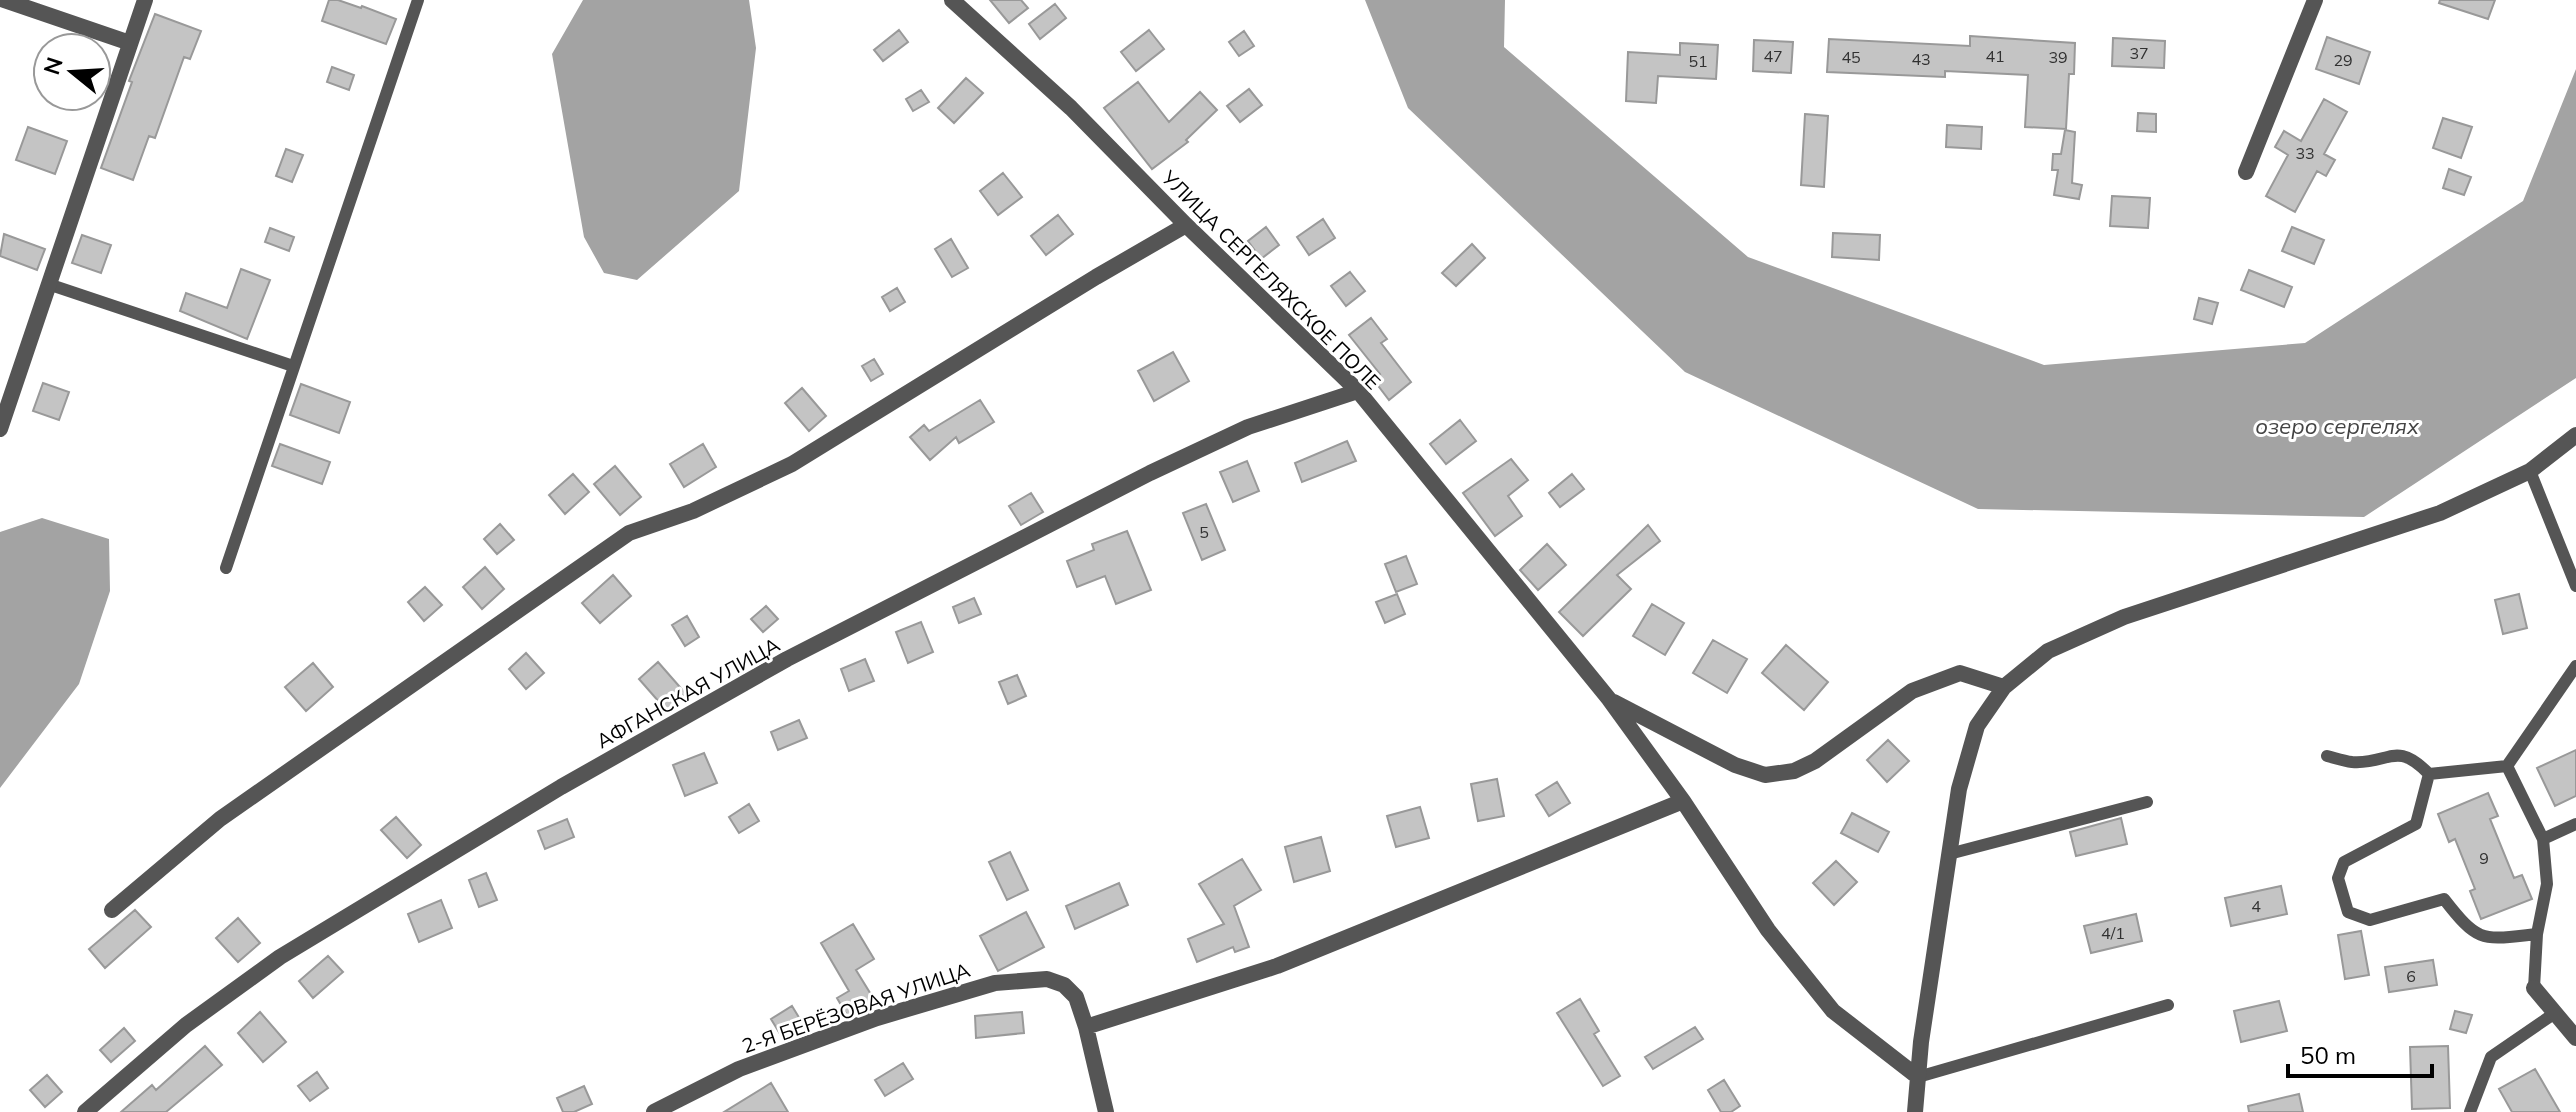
<svg xmlns="http://www.w3.org/2000/svg" width="2576" height="1112" viewBox="0 0 2576 1112" font-family="Mulish,sans-serif">
<style>
.water{fill:#a3a3a3}
.building{fill:#c4c4c4;stroke:#999;stroke-width:2}
.lines{fill:none;stroke-linecap:round;stroke-linejoin:round}
.service{stroke:#555;stroke-width:12}
.minor{stroke:#555;stroke-width:16}
.labels{text-anchor:middle;stroke-width:6;stroke-linejoin:round;paint-order:stroke}
.number-label{font-size:16px;fill:#313131}
.street-label{font-size:20px;fill:#000;stroke:#fff}
.water-label{font-size:22px;font-style:italic;fill:#444;stroke:#fff}
</style>
<rect width="100%" height="100%" fill="#fff"/>
<path class="water" d="M583 0H749L756 48 739 191 637 280 604 273 584 237 552 54Z
M1365 0H1505L1504 47 1748 257 2044 365 2305 343 2523 201 2576 69V378L2364 517 1978 509 1685 372 1408 108Z
M42 518 109 539 110 591 79 684 0 788V532Z"/>
<path class="building" d="M329 0H338L361 8 362 6 396 19 386 44 322 21Z
M990 0H1021L1028 8 1009 23Z
M2440 0H2495L2488 19 2439 3Z
M1055 4 1066 18 1040 39 1029 24Z
M155 14 201 31 190 59 184 57 155 138 149 136 133 180 101 168 132 82 129 81Z
M899 30 908 42 883 61 874 50Z
M1149 30 1164 49 1136 71 1121 52Z
M1244 31 1254 46 1239 56 1229 42Z
M1970 36 2075 43 2074 74H2069L2066 129 2025 127 2028 75 1945 71V77L1827 72 1829 39 1970 46Z
M2327 37 2370 52 2359 84 2316 69Z
M2113 38 2165 41 2164 68 2112 66Z
M1754 40 1793 42 1791 73 1753 71Z
M1680 43 1718 45 1716 79 1658 76 1656 103 1626 101 1628 52 1680 55Z
M332 67 354 75 349 90 327 82Z
M966 78 983 93 954 123 938 108Z
M1138 82 1169 122 1200 92 1217 110 1186 140 1188 142 1152 169 1104 108Z
M1249 89 1262 105 1240 122 1227 106Z
M921 90 929 102 913 111 906 99Z
M2324 99 2347 112 2324 154 2335 160 2326 176 2317 171 2295 212 2266 196 2288 155 2275 147 2284 131 2301 141Z
M2138 113 2156 114V132L2137 131Z
M1805 114 1828 116 1824 187 1801 185Z
M2443 118 2472 127 2461 158 2433 148Z
M1947 125 1982 127 1981 149 1946 147Z
M28 127 67 141 55 174 16 160Z
M2065 130 2075 132 2072 183 2082 185 2079 199 2054 195 2058 170H2052L2053 154H2061Z
M286 149 303 155 292 182 276 176Z
M2449 169 2471 177 2464 195 2443 188Z
M1003 173 1022 197 998 215 980 191Z
M2112 196 2150 198 2148 228 2110 226Z
M1058 215 1073 234 1046 255 1031 236Z
M1323 219 1335 238 1309 255 1297 237Z
M1266 227 1279 245 1261 259 1248 241Z
M2292 227 2324 240 2314 264 2282 251Z
M270 228 294 237 289 251 265 242Z
M1833 233 1880 235 1879 260 1832 257Z
M4 234 45 249 37 270 0 256Z
M82 235 111 245 101 273 72 263Z
M951 239 968 268 952 277 935 249Z
M1472 244 1485 258 1456 286 1442 273Z
M241 269 270 280 247 339 180 311 186 293 227 308Z
M2249 270 2292 287 2284 307 2241 290Z
M1350 272 1365 291 1346 306 1331 286Z
M897 288 905 302 890 311 882 297Z
M2199 298 2218 303 2212 324 2194 319Z
M1371 318 1387 339 1381 343 1411 382 1389 400 1373 379 1380 374 1349 335Z
M1173 352 1189 381 1154 401 1138 371Z
M874 359 883 374 871 381 862 366Z
M43 383 69 392 59 420 33 411Z
M301 384 350 402 339 433 290 415Z
M802 388 826 416 809 431 785 403Z
M980 400 994 422 959 443 956 437 930 460 910 437 924 425 929 431Z
M1460 420 1476 441 1446 464 1430 444Z
M1347 441 1356 461 1302 482 1295 463Z
M280 444 330 462 322 484 272 466Z
M703 444 716 467 684 487 670 464Z
M1511 459 1528 480 1508 496 1522 516 1495 536 1463 493Z
M1247 461 1259 491 1233 502 1220 472Z
M615 466 641 497 620 515 594 484Z
M573 474 589 492 565 514 549 495Z
M1572 474 1584 489 1560 507 1549 493Z
M1031 493 1043 512 1021 525 1009 506Z
M1206 504 1225 550 1202 560 1183 513Z
M500 524 514 540 497 554 484 539Z
M1648 525 1660 541 1617 575 1631 589 1583 636 1559 612Z
M1127 531 1151 590 1116 604 1105 576 1077 587 1067 561 1094 550 1092 544Z
M1547 544 1566 565 1538 590 1520 570Z
M1406 556 1417 584 1396 592 1385 564Z
M485 567 504 589 482 609 463 587Z
M613 575 631 596 600 623 582 603Z
M425 587 442 605 424 621 408 602Z
M1397 594 1405 614 1385 623 1376 602Z
M2519 594 2527 628 2503 634 2495 600Z
M974 598 981 614 959 623 953 607Z
M1652 604 1684 623 1665 655 1633 636Z
M766 606 778 619 763 632 751 619Z
M687 616 699 637 685 646 672 625Z
M921 622 933 652 908 663 896 632Z
M1713 640 1747 659 1727 693 1693 673Z
M1786 645 1828 682 1804 710 1762 673Z
M526 653 544 673 526 689 509 669Z
M865 659 874 681 849 691 841 669Z
M658 662 686 694 667 711 639 679Z
M313 663 333 687 306 711 285 687Z
M1017 675 1026 696 1008 704 999 682Z
M799 720 807 738 778 750 771 732Z
M1888 740 1909 761 1887 782 1867 760Z
M2576 750V796L2555 806 2537 768Z
M704 753 717 783 685 796 673 765Z
M1497 779 1504 816 1478 821 1471 784Z
M1557 782 1570 803 1549 816 1536 795Z
M2488 793 2498 816 2490 819 2514 878 2522 875 2532 899 2481 919 2470 891 2475 889 2455 839 2449 842 2438 814Z
M749 804 759 821 739 833 729 817Z
M1420 807 1429 838 1396 847 1387 816Z
M1852 813 1889 832 1878 852 1841 833Z
M396 817 421 845 407 858 381 830Z
M2121 818 2127 844 2076 856 2070 832Z
M567 819 574 837 545 849 538 831Z
M1321 837 1330 871 1294 882 1285 847Z
M1010 852 1028 890 1007 900 989 862Z
M1242 859 1261 890 1234 906 1249 947 1235 952 1233 947 1197 962 1188 939 1224 924 1199 884Z
M1836 861 1857 882 1834 905 1813 883Z
M486 873 497 900 479 907 469 880Z
M1119 883 1128 905 1075 929 1066 906Z
M2281 886 2287 914 2231 926 2225 898Z
M441 900 452 928 419 942 408 914Z
M135 910 151 927 105 968 89 949Z
M1026 912 1044 947 998 971 980 936Z
M2136 914 2142 941 2091 953 2084 926Z
M238 918 260 943 238 962 216 938Z
M853 924 874 959 856 970 875 1001 848 1017 837 998 849 991 821 943Z
M2361 931 2369 975 2345 979 2338 935Z
M328 956 343 972 313 998 299 981Z
M2433 960 2437 985 2389 992 2385 967Z
M1580 999 1599 1031 1594 1034 1620 1076 1603 1086 1557 1013Z
M2279 1001 2287 1031 2241 1042 2234 1011Z
M792 1006 803 1024 782 1037 771 1019Z
M2455 1011 2472 1015 2466 1033 2450 1029Z
M260 1012 286 1042 263 1062 238 1033Z
M1022 1012 1024 1033 976 1038 975 1016Z
M1695 1027 1703 1039 1653 1069 1645 1057Z
M124 1028 135 1041 111 1062 100 1050Z
M205 1046 222 1065 166 1112H121L152 1085 156 1090Z
M2448 1046 2450 1108 2412 1109 2410 1047Z
M903 1063 913 1079 885 1096 875 1080Z
M2535 1069 2560 1112H2512L2499 1089Z
M317 1072 328 1088 310 1101 298 1086Z
M47 1075 62 1092 45 1107 30 1090Z
M1724 1080 1740 1106 1731 1112H1721L1708 1090Z
M771 1083 788 1112H724Z
M584 1086 592 1104 574 1112H563L557 1098Z
M2299 1094 2303 1112H2249L2248 1106Z"/>
<g class="lines">
<path class="service" d="M51 285 293 366
M2530 471 2576 586
M226 568 418 0
M2327 756C2335 758 2344 761 2352 762 2389 765 2395 739 2429 774
M2507 766 2429 774 2416 824 2344 862 2338 878 2348 912 2370 920 2444 899C2479 944 2482 940 2537 934
M2543 839 2576 824
M1949 854 2147 802
M2534 988 2537 934 2547 884 2543 839 2507 766 2576 666
M1918 1077 2168 1005
M2470 1112 2491 1057 2555 1013"/>
<path class="minor" d="M4 0 130 43
M952 0 1071 108 1186 225 1358 391 1609 699 1683 801
M2246 172 2315 0
M0 429 145 0
M1614 702 1735 765 1765 775 1794 771 1815 761 1912 691 1960 673 2004 687
M112 910 220 819 629 533 693 511 792 464 1096 277 1186 225
M2534 988 2576 1038
M1086 1027 1277 966 1683 801 1768 930 1833 1011 1918 1077
M85 1112 186 1025 280 957 561 787 787 659 1150 473 1248 427 1358 391
M654 1112 739 1069 877 1018 995 983 1047 979 1064 985 1076 997 1086 1027 1106 1112
M1915 1112 1921 1042 1959 789 1977 726 2004 687 2048 651 2124 617 2440 513 2530 471 2576 435"/>
</g>
<g class="labels">
<g class="number-label">
<text x="2139" y="59">37</text>
<text x="1773" y="62">47</text>
<text x="1995" y="62">41</text>
<text x="1851" y="63">45</text>
<text x="2058" y="63">39</text>
<text x="1921" y="65">43</text>
<text x="2343" y="66">29</text>
<text x="1698" y="67">51</text>
<text x="2305" y="159">33</text>
<text x="1204" y="538">5</text>
<text x="2484" y="864">9</text>
<text x="2256" y="912">4</text>
<text x="2113" y="939">4/1</text>
<text x="2411" y="982">6</text>
</g>
<g class="street-label">
<text transform="translate(1271 280) rotate(45)" y="7">УЛИЦА СЕРГЕЛЯХСКОЕ ПОЛЕ</text>
<text transform="translate(688 693) rotate(-29)" y="7">АФГАНСКАЯ УЛИЦА</text>
<text transform="translate(856 1008) rotate(-19)" y="7">2-Я БЕРЁЗОВАЯ УЛИЦА</text>
</g>
<g class="water-label">
<text x="2337" y="434">озеро сергелях</text>
</g>
</g>
<g transform="translate(72 72) rotate(288)"><circle r="38" fill="#ffffff" stroke="#999999" stroke-width="2"/>
<path d="M0-6L14 30L0 20L-14 30Z" fill="#000000"/>
<text y="-12" font-size="22" font-weight="bold" text-anchor="middle" fill="#000000">N</text>
</g>
<path d="M2288 1064v12h144v-12" fill="none" stroke="#000000" stroke-width="4"/>
<text x="2300" y="1064" font-size="24" fill="#000000" stroke="#ffffff" stroke-width="6" paint-order="stroke">50 m</text>
</svg>
